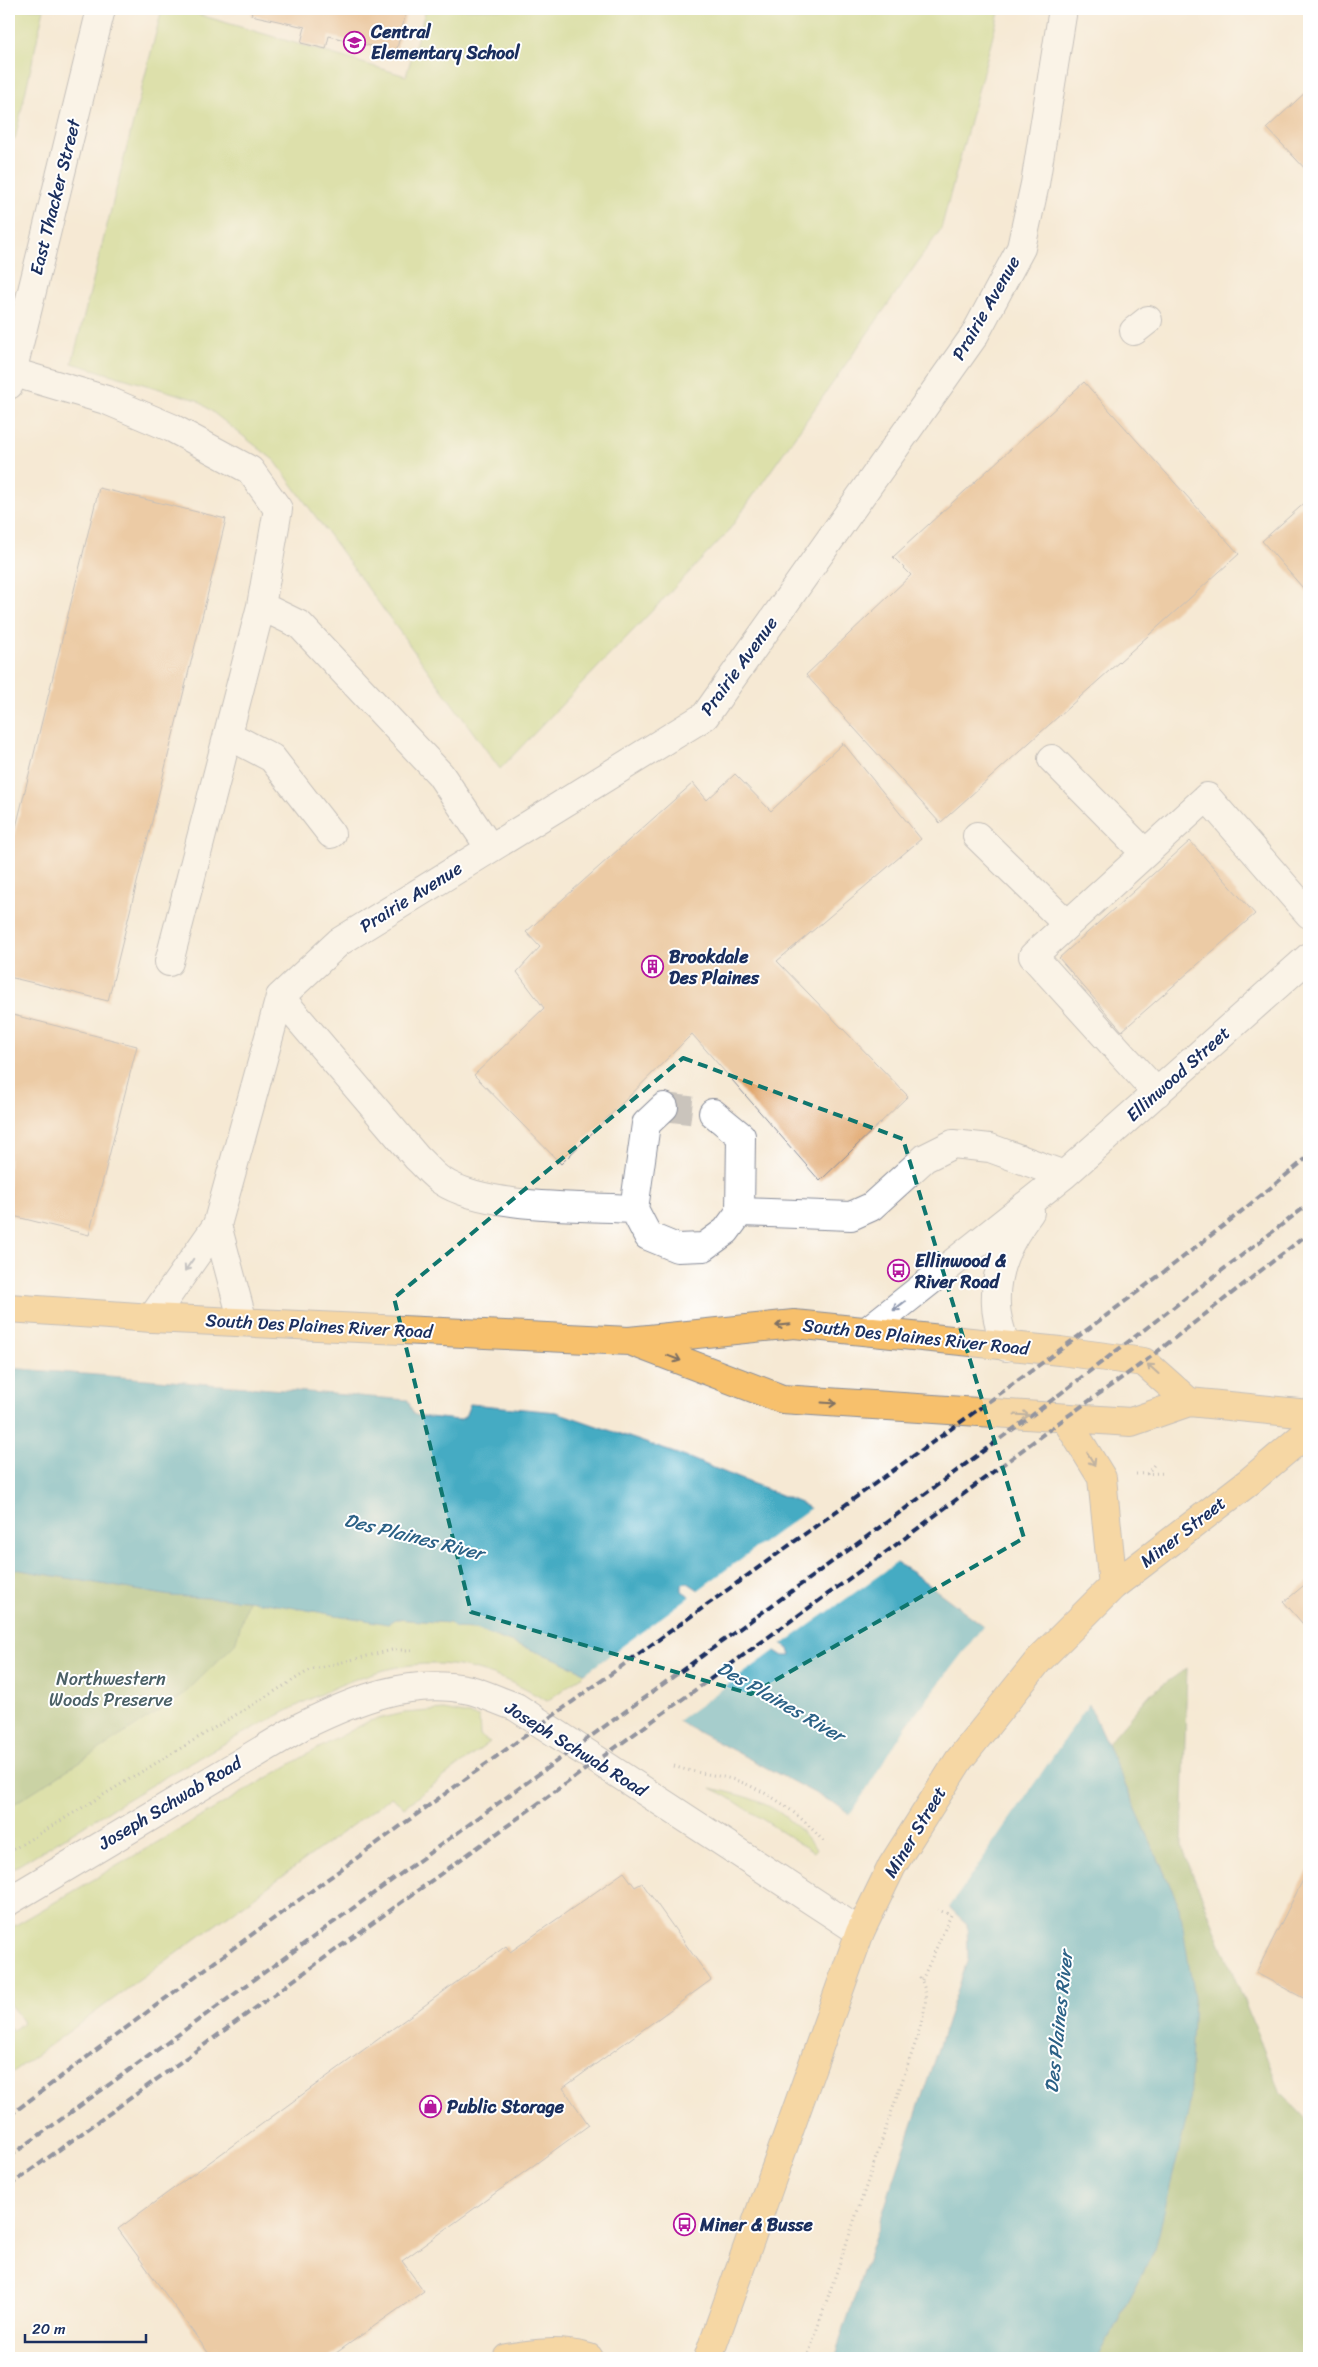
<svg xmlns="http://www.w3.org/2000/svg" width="1318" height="2367" viewBox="0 0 1318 2367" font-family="Sriracha,sans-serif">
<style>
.green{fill:#bed67a;stroke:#6c826c}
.forest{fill:#96b76a;stroke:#587364}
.water{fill:#44abc3;stroke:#306d90;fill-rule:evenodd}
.pier{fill:#f6e9d4;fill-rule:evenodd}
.building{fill:#e1a76e}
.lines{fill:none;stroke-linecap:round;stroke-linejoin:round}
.minor-tunnel{stroke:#cac4bc;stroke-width:28;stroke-dasharray:28 14;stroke-linecap:butt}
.minor-casing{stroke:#888c99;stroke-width:30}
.major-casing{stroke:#888c99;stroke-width:30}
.path{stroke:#888c99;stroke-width:3;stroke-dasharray:1 4;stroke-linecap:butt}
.minor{stroke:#fff;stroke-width:28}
.major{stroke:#f7c06c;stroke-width:28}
.rail{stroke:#1b2f5e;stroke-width:4;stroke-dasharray:8 4;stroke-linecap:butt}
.oneway{stroke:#8d97ae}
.oneway2{stroke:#7e7064}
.marked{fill:none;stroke:#0f766e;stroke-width:4;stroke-dasharray:10 6;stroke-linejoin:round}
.labels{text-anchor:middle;stroke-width:4;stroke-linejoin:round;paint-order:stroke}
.poi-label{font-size:18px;font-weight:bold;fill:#1b2f5e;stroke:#fff;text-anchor:start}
.street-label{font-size:18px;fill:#1b2f5e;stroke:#fff}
.park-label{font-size:18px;fill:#4c6166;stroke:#fff}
.water-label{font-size:19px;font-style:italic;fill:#2b6186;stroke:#fff}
</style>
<rect width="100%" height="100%" fill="#fff"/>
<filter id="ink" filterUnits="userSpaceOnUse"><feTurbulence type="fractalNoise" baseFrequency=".02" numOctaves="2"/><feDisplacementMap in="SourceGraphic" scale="10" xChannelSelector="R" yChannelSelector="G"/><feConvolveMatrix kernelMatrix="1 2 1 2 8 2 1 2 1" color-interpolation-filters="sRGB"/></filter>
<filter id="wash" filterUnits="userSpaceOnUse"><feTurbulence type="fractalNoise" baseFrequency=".0096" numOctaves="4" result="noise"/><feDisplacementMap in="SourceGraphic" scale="20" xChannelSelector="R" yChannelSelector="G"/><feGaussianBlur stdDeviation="1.12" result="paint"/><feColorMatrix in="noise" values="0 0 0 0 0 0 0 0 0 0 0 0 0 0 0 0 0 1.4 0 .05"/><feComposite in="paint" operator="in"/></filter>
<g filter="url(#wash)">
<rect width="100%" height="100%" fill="#f6e9d4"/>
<path class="green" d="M9 9H44L15 139 9 138Z
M162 9H180L406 76 426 9H1000L941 229 727 533 500 769 275 461 197 400 72 363Z
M9 1568 171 1596 248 1600 396 1619 450 1623 455 1628 475 1629 556 1659 586 1673 547 1701C511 1681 476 1664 433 1664 377 1663 326 1691 277 1716 185 1762 97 1818 9 1871Z
M444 1710 479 1717 480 1736 490 1742 404 1807 391 1797 9 2075V2026L13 2031 23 2022 9 2003V1929L308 1754 369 1721 404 1713Z
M711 1788C762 1800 782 1806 816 1849L813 1852 725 1795Z"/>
<path class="forest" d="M9 1568 171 1596 248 1600 235 1644 181 1697 9 1807Z
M1187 1668 1182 1847 1281 2093 1309 2122V2358H1098L1155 2249 1180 1908 1107 1744 1150 1694Z"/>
<path class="water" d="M9 1368 408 1400 413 1414 418 1416 459 1420 465 1417 470 1404 557 1412 689 1458 803 1504 913 1573 1089 1704 1180 1908 1194 1998 1189 2109 1155 2249 1098 2358H834L968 1959 967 1924 841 1807 586 1673 556 1659 475 1629 455 1628 450 1623 396 1619 388 1624 248 1600 171 1596 9 1568ZM688 1583 789 1649 791 1656H783L682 1591V1584ZM909 1722 1022 1799 1019 1805 906 1727Z"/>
<path class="pier" d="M812 1507 899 1561 780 1646 697 1591Z
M692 1595 777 1649 675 1723 583 1675Z
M985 1624 1090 1702 948 1909 849 1817 906 1727ZM910 1725 1019 1800 1018 1802 909 1726Z"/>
<g id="blocks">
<path class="building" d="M253 9H407L396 52 329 36 326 49 301 43 305 27 251 15Z
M1309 89V173L1267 128Z
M1084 382 1239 554 940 823 806 675 911 575 893 557Z
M99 488 226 519 108 1001 9 977V856Z
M1309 499V595L1262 541Z
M843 743 921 839 777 961 908 1096 820 1181 692 1034 561 1164 474 1075 544 1008 517 972 540 947 526 932 693 783 707 800 735 774 771 811Z
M1190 841 1255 914 1122 1031 1059 958Z
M9 1014 137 1046 89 1235 9 1215Z
M1309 1581V1631L1284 1602Z
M1309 1868V2001L1256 1973Z
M624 1872 635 1887 642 1883 711 1980 563 2088 589 2125 402 2261 424 2291 329 2358H212L118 2229 506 1946 510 1952Z"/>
</g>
</g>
<g filter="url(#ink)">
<use href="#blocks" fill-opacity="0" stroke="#888c99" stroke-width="1"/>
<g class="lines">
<path class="minor-tunnel" d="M664 1107 713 1113"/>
<defs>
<path id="minor" d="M1134 331 1148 320
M12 372 106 400 172 428 250 470 278 509 261 606 300 625 440 774 490 848
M9 385 101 9
M228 735 272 758 331 834
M1052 759 1145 853
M977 836 1067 924
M169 962 261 606
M280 997 417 1158C425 1165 433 1176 442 1181 484 1209 583 1206 634 1209L648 1236 677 1248 704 1247 726 1231 740 1212 851 1216 871 1207 925 1158 953 1144 990 1148 1064 1175
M1157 1093 1033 956 1207 797 1309 914
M713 1113 741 1136 740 1212
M634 1209 646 1124 664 1107
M217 1225 243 1322
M152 1318 217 1225 280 997 339 942 705 716 974 336 1021 248 1035 184 1063 9
M867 1331 1064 1175 1309 957
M1006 1347C1002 1334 996 1319 996 1305 994 1269 1009 1240 1030 1212
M9 1901 302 1726C355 1700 410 1677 470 1690 485 1694 501 1702 516 1707L860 1932"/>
<path id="major" d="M9 1308 152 1318 629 1341 794 1324 1060 1351 1144 1362 1189 1402
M635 1343 782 1399 1131 1422 1189 1402 1309 1414
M1065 1418 1102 1478 1113 1586
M507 2358C535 2353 561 2350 589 2358
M708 2358 860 1932 892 1866 959 1760 1039 1660 1113 1586 1250 1481 1309 1431"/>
</defs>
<use href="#minor" class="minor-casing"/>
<use href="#major" class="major-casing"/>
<path class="path" d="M1136 1474 1166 1473
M1147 1474 1156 1462
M674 1766C695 1774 719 1774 741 1782 774 1795 801 1815 824 1842
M9 1852 310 1670 392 1650H413
M922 1980 951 1915 938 1910
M807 2358 916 2041C922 2019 933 1995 918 1975"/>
<use href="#minor" class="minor"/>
<use href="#major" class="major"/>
<path class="rail" d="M9 2116C272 1916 541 1725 809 1531 978 1409 1149 1290 1309 1156
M9 2157 872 1533 1031 1416 1309 1204
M9 2186 893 1547 1065 1418 1144 1362 1309 1233"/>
</g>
<defs><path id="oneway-shaft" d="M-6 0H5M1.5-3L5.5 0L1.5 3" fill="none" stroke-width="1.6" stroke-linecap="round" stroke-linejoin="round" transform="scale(1.25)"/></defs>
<g class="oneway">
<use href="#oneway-shaft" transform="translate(189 1265) rotate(125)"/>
<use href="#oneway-shaft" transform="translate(899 1306) rotate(142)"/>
</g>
<g class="oneway2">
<use href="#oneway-shaft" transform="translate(783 1325) rotate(174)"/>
<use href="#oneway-shaft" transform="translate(674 1358) rotate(21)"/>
<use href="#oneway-shaft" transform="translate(1153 1369) rotate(-138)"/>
<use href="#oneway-shaft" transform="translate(829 1403) rotate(4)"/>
<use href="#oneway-shaft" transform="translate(1022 1415) rotate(4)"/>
<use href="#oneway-shaft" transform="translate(1091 1459) rotate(59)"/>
</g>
</g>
<path d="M0 0H1318V2367H0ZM683 1058 903 1139 1024 1538 751 1694 471 1612 394 1298Z" fill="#f6e9d4" fill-opacity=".55" fill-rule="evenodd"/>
<path class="marked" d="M683 1058 903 1139 1024 1538 751 1694 471 1612 394 1298Z"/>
<defs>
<symbol id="school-ring" viewBox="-11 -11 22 22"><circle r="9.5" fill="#fff" stroke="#b5179e" stroke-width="1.5"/><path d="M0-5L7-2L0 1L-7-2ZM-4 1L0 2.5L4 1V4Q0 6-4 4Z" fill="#b5179e"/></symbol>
<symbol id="building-ring" viewBox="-11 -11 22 22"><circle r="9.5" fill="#fff" stroke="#b5179e" stroke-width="1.5"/><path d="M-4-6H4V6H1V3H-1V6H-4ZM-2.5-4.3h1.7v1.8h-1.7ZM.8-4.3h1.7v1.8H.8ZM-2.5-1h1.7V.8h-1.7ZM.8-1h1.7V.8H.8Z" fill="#b5179e"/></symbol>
<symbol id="bus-ring" viewBox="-11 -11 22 22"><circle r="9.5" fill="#fff" stroke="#b5179e" stroke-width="1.5"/><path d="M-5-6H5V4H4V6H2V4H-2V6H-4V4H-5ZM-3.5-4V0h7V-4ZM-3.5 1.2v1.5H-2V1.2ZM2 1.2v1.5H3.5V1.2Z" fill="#b5179e"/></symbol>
<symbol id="shop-ring" viewBox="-11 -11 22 22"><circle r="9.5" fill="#fff" stroke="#b5179e" stroke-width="1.5"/><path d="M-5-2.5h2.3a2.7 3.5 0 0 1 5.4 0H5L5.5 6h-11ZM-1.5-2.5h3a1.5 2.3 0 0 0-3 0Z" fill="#b5179e"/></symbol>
</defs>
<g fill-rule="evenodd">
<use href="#school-ring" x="342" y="30" width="25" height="25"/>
<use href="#building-ring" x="640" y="954" width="25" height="25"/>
<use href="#bus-ring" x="886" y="1258" width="25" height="25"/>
<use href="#shop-ring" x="418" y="2094" width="25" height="25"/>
<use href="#bus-ring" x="672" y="2212" width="25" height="25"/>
</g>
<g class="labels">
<g class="poi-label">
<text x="371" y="38">Central<tspan x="371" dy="21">Elementary School</tspan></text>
<text x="669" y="963">Brookdale<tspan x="669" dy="21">Des Plaines</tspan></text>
<text x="915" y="1267">Ellinwood &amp;<tspan x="915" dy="21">River Road</tspan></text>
<text x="447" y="2113">Public Storage</text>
<text x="700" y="2231">Miner &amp; Busse</text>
</g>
<g class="street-label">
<text transform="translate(55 197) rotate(-76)" y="6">East Thacker Street</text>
<text transform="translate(986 308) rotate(-60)" y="6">Prairie Avenue</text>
<text transform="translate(739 666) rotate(-54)" y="6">Prairie Avenue</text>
<text transform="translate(411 897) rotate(-32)" y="6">Prairie Avenue</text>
<text transform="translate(1178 1074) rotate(-42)" y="6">Ellinwood Street</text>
<text transform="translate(319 1326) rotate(3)" y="6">South Des Plaines River Road</text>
<text transform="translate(916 1337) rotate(6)" y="6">South Des Plaines River Road</text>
<text transform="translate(1183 1532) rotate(-38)" y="6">Miner Street</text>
<text transform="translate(576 1749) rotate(32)" y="6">Joseph Schwab Road</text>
<text transform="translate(170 1803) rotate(-31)" y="6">Joseph Schwab Road</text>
<text transform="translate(915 1832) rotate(-59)" y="6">Miner Street</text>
</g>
<g class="park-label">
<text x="111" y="1685">Northwestern<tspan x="111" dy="21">Woods Preserve</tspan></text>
</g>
<g class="water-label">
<text transform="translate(414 1536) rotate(14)" y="7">Des Plaines River</text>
<text transform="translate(781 1701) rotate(30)" y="7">Des Plaines River</text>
<text transform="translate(1058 2022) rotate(-84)" y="7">Des Plaines River</text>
</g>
</g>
<rect width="1318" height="2367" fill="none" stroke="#fff" stroke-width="30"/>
<path d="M25 2334v8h121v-8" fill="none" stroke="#1b2f5e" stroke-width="2.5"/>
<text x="32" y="2334" font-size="15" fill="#1b2f5e" stroke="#ffffff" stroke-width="4" paint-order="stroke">20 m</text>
</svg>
